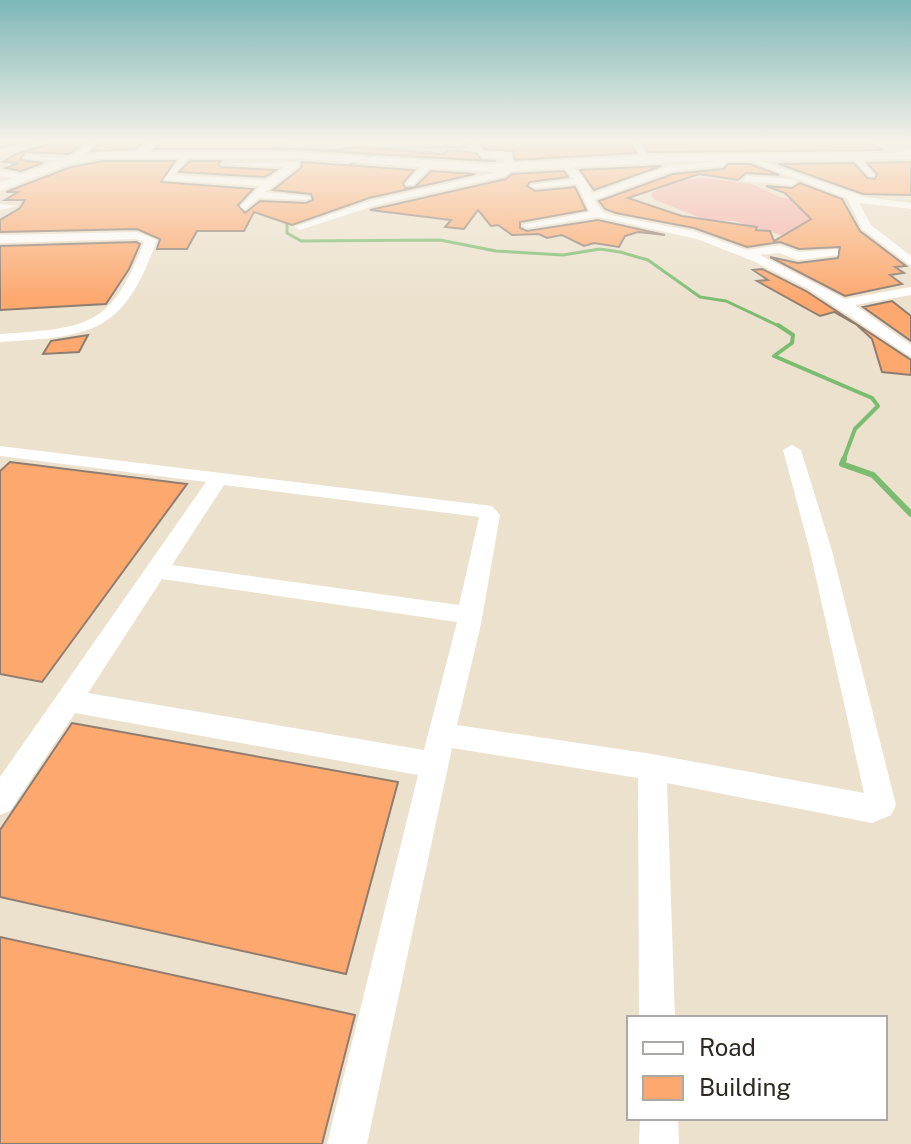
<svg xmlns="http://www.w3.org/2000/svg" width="911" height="1144" viewBox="0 0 911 1144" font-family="'Public Sans',sans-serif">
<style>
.green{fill:#f6aea7}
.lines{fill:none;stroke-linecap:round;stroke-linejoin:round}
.stream-far2{stroke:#7cbc70;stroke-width:3}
.stream-far1{stroke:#7cbc70;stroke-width:4}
.stream{stroke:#7cbc70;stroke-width:6}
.river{fill:#7cbc70;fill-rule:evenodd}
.building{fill:#fda86e;stroke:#8f7d71;stroke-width:2}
.minor{fill:#fff;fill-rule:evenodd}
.major{fill:#fff;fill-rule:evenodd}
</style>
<rect width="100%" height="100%" fill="#ece1cd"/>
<path class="green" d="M706 178 752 184 782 198 828 204 803 236 781 235 734 221 706 220 653 199 652 193 674 180Z"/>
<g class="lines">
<path class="stream-far2" d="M343 168 371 155 399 148 459 147 467 146 468 141
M287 215V233L301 241 440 240 496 251 563 255 600 249 620 252 648 260 700 297 726 301 781 327"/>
<path class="stream-far1" d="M778 325 793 335 792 343 774 356 872 398 878 406 855 429 843 461"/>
<path class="stream" d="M844 459 842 464 873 475 911 514"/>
<path class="river" d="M30 141 28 144 0 150V142Z"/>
</g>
<path class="building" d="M60 141H85L69 154 25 152 20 160 43 163 21 171 6 168 19 163 3 162 16 154Z
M100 141H146L134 149 92 151Z
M163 141H284L272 148 335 150 359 147 444 154 448 150 476 153 482 160 496 161H490L292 149H155Z
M480 141H630L636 153 515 160 513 151 484 149Z
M642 141H864L883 150 648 152Z
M104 161H175L161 182 253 189 238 205 245 213 260 201 306 203 313 200 311 194 273 190 301 168 302 162 414 170 403 183 405 188 415 187 431 171 475 174 369 198 292 225 254 212 244 231H197L187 249H157L160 239 137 229 0 232V220L20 208 25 200H5L18 192H6L71 167Z
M190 161H221L218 164 221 167 276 170 265 177 179 172Z
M911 162V195L863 194 779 164 854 163 867 178 875 179 877 174 867 163Z
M728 164H750L779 175 746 173 738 180 699 174 628 198 682 216 757 227 756 230 770 231 774 241 811 219 785 193 766 186 792 188 800 183 842 199 860 231 906 266 895 267 904 273 890 275 902 284 845 296 770 257 798 263 838 258 840 247 799 249 780 242 747 247 694 228 616 213 605 209 599 201 673 174 723 169Z
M661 166 594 190 580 170Z
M564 171 568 177 530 182 527 186 535 191 575 187 586 210 520 222V228L527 231 598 220 665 235 638 232 625 236 619 247 594 243 584 246 562 235 547 238 539 234 512 235 498 225 491 226 478 210 464 229 445 227 451 220 370 210 506 179 512 174Z
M136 242 140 244 129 269 106 304 0 310V246Z
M762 269 806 291 911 360V375L882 372 872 339 857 325 834 312 820 316 757 281 768 280 753 270Z
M892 301 911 316V341L863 307Z
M88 335 79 352 43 354 51 341Z
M10 462 187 484 42 682 0 674V471Z
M72 723 398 782 346 974 0 897V830Z
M0 937 355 1015 322 1144H0Z"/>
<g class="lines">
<path class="minor" d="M42 141H57L0 155V149Z
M89 141 97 142 75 162 22 158 27 155 68 159Z
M151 141H160L140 157H134V153Z
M633 142H639L650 161H644Z
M911 149V155L902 159 894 153Z
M186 152 191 155 173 175 266 180 285 167 221 164 299 162V166L265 192 311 197 306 200 259 198 245 210 240 207 260 186 163 180Z
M479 152 511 153 514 168 505 176 377 205 300 230 294 227 370 201 497 172 500 166 504 165V158L482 157Z
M721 155 729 157 723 166 672 171 594 200 603 212 615 216 693 231 747 250 780 245 799 252 838 249V255L798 260 779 253 760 255 845 299 911 287V295L855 305 911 345V357L807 288 753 261 697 239 598 217 527 228 521 225 590 212 577 184 535 188 530 185 573 179 562 163H568L585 179 592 194 668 166 717 161Z
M745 155 864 197 911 203V209L859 203 871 225 911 256V266L862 229 847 198 745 159Z
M851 155H857L875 176H869Z
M424 163 432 165 413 185H405Z
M0 170 34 177 29 180 0 176Z
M746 176 792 179 797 182 792 185 743 181Z
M0 204 18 206 0 210Z
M137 232 157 240C123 334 94 336 0 342V334C87 328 111 328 144 242L136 239 0 243V235Z
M792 445 801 450 832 551 896 805 891 815 872 823 667 783 675 1018H639L638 778 452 748 367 1144H327L418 775 75 713 10 811 0 815V777L206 482 0 456V446L492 506 500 515 481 624 457 725 652 754 864 793 810 551 783 450ZM224 485 479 517 459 605 172 565ZM162 579 457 622 424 750 88 693Z
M640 1118H678L679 1144H639Z"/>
<path class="major" d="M104 152H292L490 164 670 154 911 153V159L670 162 490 172 292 158H104L70 164 0 191V183L63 158Z"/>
</g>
<linearGradient id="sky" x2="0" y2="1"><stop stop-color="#7db7b8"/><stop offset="0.47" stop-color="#f6f2e8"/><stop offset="1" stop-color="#f6f2e8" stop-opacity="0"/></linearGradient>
<rect width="911" height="301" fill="url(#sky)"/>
<rect x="627" y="1016" width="260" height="104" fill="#ffffff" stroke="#aba9a6" stroke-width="2"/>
<rect x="643" y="1042" width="40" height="12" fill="#ffffff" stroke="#aba9a6" stroke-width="2"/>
<text x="699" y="1056" font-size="24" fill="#2d2921">Road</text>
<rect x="643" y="1076" width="40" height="24" fill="#fda86e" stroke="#aba9a6" stroke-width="2"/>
<text x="699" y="1096" font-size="24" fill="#2d2921">Building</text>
</svg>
